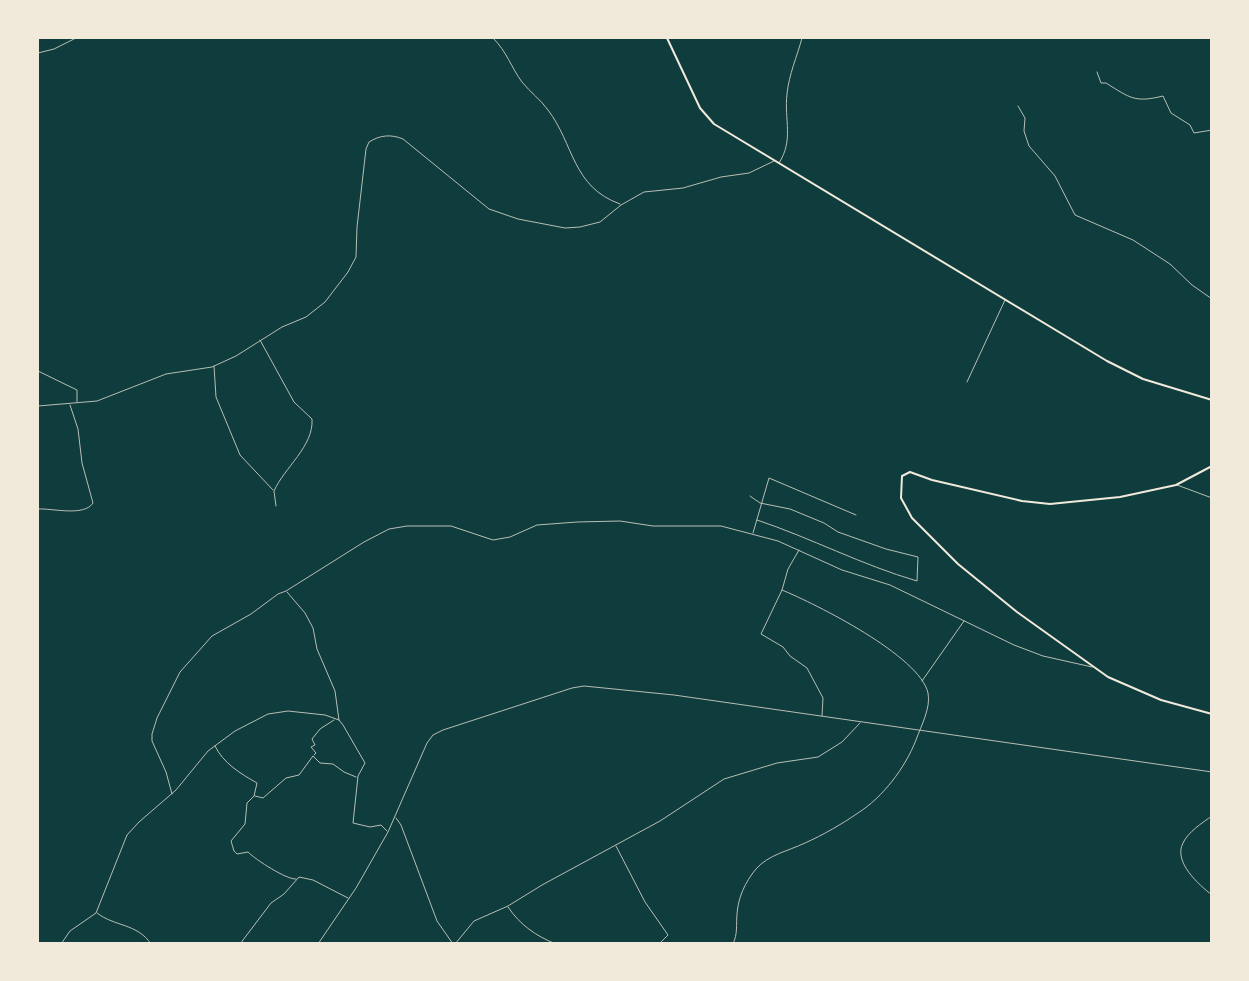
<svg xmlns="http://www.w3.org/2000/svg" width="1249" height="981" viewBox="0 0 1249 981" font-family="Figtree,sans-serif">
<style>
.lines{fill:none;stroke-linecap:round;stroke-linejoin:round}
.minor{stroke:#b8beb3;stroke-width:1}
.secondary{stroke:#f1e9da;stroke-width:2}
</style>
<rect width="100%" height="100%" fill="#0f3d3e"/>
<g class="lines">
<path class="minor" d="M493 38C507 52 511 67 522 82 530 92 541 100 548 110 574 144 572 187 620 204
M38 53 54 49 76 38
M1097 72 1101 83H1106C1130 98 1135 103 1163 96L1171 113 1190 125 1194 133 1212 130
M1018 106 1025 118 1024 131 1029 146 1055 176 1075 215 1133 240 1170 264 1192 285 1212 299
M779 163C794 140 784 120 787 94 789 74 797 57 802 38
M260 340 294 402 312 419C314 446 284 468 274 491L276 506
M214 366 216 397 240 455 273 490
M38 371 77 390V402
M967 382 1005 300
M38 406 97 401 166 374 212 367 236 356 282 327 306 317 325 302 348 272 356 257 357 227 366 149 369 142C380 135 391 134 403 139L489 209 518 219 565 228 580 227 600 222 621 205 644 192 683 188 721 177 749 173 774 161
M1177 485 1212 498
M750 496 760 503 790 509 824 523 838 532 886 549 918 557 917 581C862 565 811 538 757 520
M38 509C52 508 84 517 93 503L82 463 78 429 70 405
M753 533 769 478 856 515
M799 550 788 569 782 590 761 634 783 647 790 656 807 668 823 698 822 716
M287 592 305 613 313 628 317 649 335 691 339 720
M922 681 964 621
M215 746C223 763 241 774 257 783L254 796 247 803 245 824 231 841 234 851 237 854 248 852C256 860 287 880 296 879
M314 755 316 753 311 747 315 745 312 739 320 729 334 720
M172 794 166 772 152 741V734L157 718 180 672 212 636 251 614 278 594 286 591 364 542 389 529 407 526H451L493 540 510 537 537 525 577 522 620 521 653 526H721L778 541 842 570 890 585 1014 645 1043 656 1092 667
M255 796 263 798 286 778 299 775 313 756 320 763 333 764 344 772 356 777
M1212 816C1202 823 1188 832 1183 843 1173 862 1199 885 1212 895
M396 818 401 825 437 921 453 944
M616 846 645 902 668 935 659 944
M508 907C520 925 536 936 556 944
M97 913C115 927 137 923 151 944
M61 944 70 931 96 913 127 835 139 822 176 790 208 751 235 731 268 714 288 711 325 715 339 720 343 725 365 763 358 776 353 823 370 827 381 825 387 831
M240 944 271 903 284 894 299 877 313 880 348 898
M318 944 356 888 388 832 427 743 433 735 443 730 572 688 584 686 674 695 1212 772
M455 944 474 921 508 906 542 885 660 821 724 779 777 763 818 757 842 742 860 723
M733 944C738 933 736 925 737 914 738 898 745 882 756 869 768 855 788 851 805 843 823 835 842 824 858 813 883 797 905 768 916 740 921 726 931 708 928 693 920 656 816 604 782 590"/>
<path class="secondary" d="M667 38 700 108 714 124 1107 361 1143 379 1212 400
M1212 466 1176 485 1120 497 1050 504 1022 501 932 480 910 472 902 476 901 498 912 518 958 564 1017 612 1108 677 1161 700 1212 714"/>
</g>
<rect width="1249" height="981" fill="none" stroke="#f1e9da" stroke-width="78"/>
</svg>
